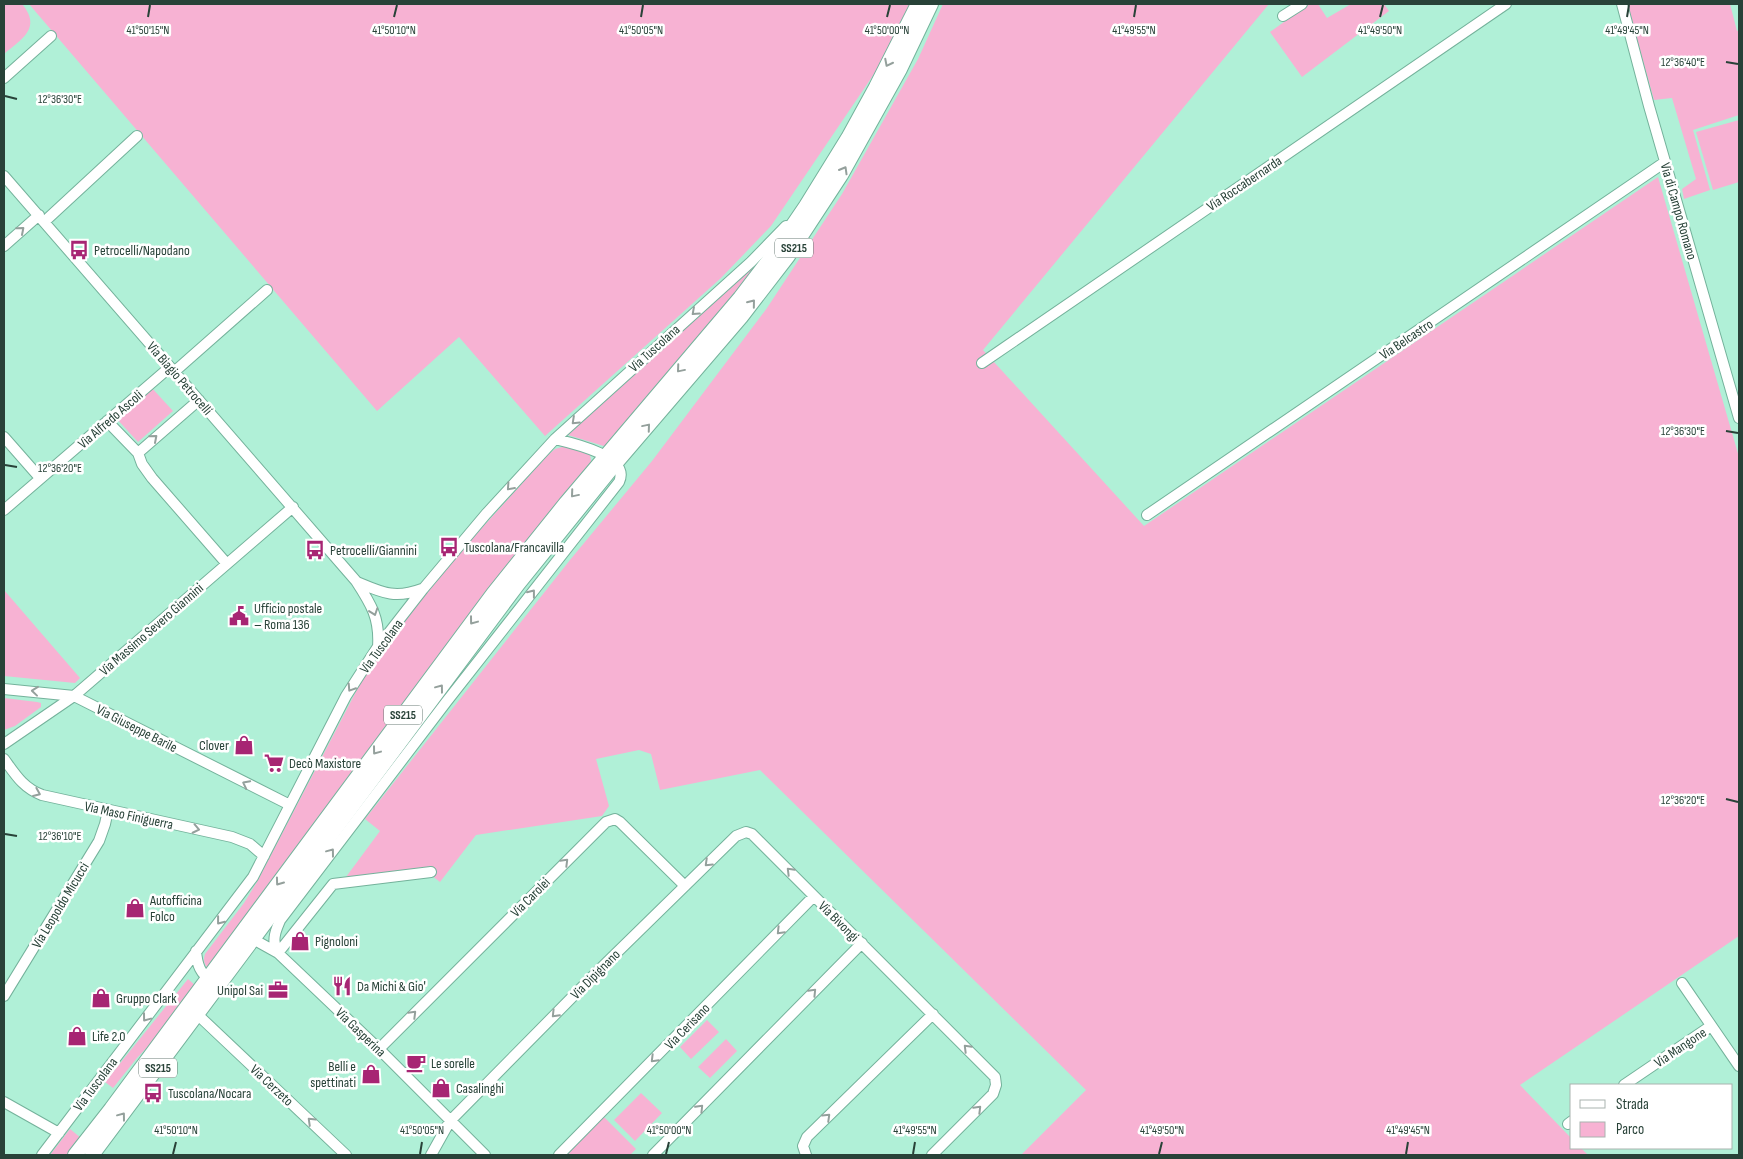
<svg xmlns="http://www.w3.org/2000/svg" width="1743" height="1159" viewBox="0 0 1743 1159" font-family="'Sofia Sans Condensed',sans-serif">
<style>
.green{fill:#f7b2d3}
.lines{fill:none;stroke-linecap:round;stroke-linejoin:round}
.minor-casing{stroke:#74b29b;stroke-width:12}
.major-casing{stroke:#74b29b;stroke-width:16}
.minor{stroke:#fff;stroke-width:10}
.major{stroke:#fff;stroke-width:14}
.oneway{stroke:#94a09c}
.ticks{fill:none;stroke:#284238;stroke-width:2}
.labels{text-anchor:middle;stroke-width:5;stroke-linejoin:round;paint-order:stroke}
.shield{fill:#fff;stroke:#687b74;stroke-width:1}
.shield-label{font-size:12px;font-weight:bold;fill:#284238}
.street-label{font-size:14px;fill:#284238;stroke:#fff}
.poi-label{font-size:14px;fill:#284238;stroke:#fff;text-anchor:start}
.ticks-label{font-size:12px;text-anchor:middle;fill:#284238;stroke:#fff;stroke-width:5;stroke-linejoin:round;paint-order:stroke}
</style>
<rect width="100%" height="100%" fill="#b0f0d7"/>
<path class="green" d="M4 4H22C42 28 22 39 4 54Z
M29 4H911L895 40 874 74 771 226 721 278 545 436 459 337 377 411Z
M943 4H1269L983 350 1144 526 1658 177 1739 457V936L1520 1085 1572 1139V1148H1581L1588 1155H1021L1086 1090 760 770 660 790 651 754 639 750 596 759 609 806 602 816 476 835 440 882 423 869 346 877 380 831 365 819 570 560 652 461 767 308 842 194 918 59Z
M1309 4H1318L1327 18 1351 4H1384L1389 11 1302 77 1270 32Z
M1627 4H1730L1737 31 1739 30V115L1693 130 1710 190 1684 199 1682 189 1696 179 1672 98 1654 100Z
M1739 120V182L1713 190 1696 132Z
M753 266 755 268 753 274 607 447 568 435Z
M151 387 173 411 138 442 116 418Z
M562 447H570L590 455 591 460V466L209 970C204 964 203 961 205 954L244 903 257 882 361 682 406 618 471 540 547 456 555 449Z
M4 590 80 678 75 683 4 676Z
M4 698 37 702 41 703V707L15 726 4 730Z
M188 979 196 986 153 1041 137 1058 113 1088 105 1082Z
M707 1020 719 1032 691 1059 680 1047Z
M726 1039 737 1051 710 1078 698 1067Z
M641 1093 662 1113 635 1141 614 1120Z
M604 1117 636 1149 630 1155H567L566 1154Z
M70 1129 81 1138 67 1155H50Z"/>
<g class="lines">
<defs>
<path id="minor" d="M1622 4 1649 106 1739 418
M1283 16 1302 4
M4 78 51 36
M4 176 356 581C371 604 380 618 378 647
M44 222 137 136
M4 246 39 215
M982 363 1506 4
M174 372 267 290
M107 421 138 453 199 400
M4 437 40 478
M138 453 142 464 152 478 227 564
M4 510 170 367
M1147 515 1665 162
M357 582C383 593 395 599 422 589
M4 689 74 696 290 805
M4 744 74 696 293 507
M4 759C15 774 23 788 42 795L232 837 250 844 264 856
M281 919 447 701 619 482C631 456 572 443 555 439
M253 939 278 953 379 1049 485 1155
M196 951C197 964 200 975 213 981
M278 953 333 884 431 872
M278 953C270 940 277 927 283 914
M1682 983 1739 1066
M4 996 99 841 105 824 108 810
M198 1015 346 1155
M379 1049 606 822 615 819 620 822 685 886
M1624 1085 1711 1026
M4 1102 59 1133
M1568 1124 1572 1121
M42 1155 253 877 346 696 377 648 423 589 486 514 555 439 751 262 786 226
M431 1155 450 1121 597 972 736 836 746 832 752 834 995 1077 996 1085 993 1094 932 1155
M559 1155 814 896
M653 1155 862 943
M806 1155 803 1146 807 1137 933 1014"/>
<path id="major" d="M75 1155 111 1109 493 594 566 503 740 298 772 256 806 206 848 138 876 87 918 4
M92 1155 518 584 615 464 741 317 788 256 841 175 900 69 931 4"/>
</defs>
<use href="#minor" class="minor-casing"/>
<use href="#major" class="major-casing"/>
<use href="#minor" class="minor"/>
<use href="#major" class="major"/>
</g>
<defs><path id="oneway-chevron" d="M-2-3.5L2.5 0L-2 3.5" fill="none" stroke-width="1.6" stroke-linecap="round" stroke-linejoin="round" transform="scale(1.25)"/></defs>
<g class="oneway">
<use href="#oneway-chevron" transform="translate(888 63) rotate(117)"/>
<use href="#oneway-chevron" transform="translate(844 170) rotate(-60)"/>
<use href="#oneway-chevron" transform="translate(21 230) rotate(-41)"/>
<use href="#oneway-chevron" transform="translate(752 303) rotate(-51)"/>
<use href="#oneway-chevron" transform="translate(695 312) rotate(138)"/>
<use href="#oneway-chevron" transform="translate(680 369) rotate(130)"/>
<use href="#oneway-chevron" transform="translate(575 421) rotate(137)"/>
<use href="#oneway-chevron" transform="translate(647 427) rotate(-50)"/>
<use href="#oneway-chevron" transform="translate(154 438) rotate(-41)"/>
<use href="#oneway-chevron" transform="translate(510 487) rotate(132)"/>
<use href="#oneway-chevron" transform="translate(574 494) rotate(130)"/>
<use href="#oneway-chevron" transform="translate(532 593) rotate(-52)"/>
<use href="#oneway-chevron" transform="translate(374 612) rotate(71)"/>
<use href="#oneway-chevron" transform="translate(473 621) rotate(127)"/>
<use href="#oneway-chevron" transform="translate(351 688) rotate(123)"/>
<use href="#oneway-chevron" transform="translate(440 688) rotate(-53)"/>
<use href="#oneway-chevron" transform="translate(35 691) rotate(-174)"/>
<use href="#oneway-chevron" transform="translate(376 751) rotate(127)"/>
<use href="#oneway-chevron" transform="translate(246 784) rotate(-153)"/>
<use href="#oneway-chevron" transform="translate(37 793) rotate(23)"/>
<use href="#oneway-chevron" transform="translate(196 829) rotate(12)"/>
<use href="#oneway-chevron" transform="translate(331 852) rotate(-53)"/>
<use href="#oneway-chevron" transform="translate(565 862) rotate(-45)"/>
<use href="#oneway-chevron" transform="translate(708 863) rotate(136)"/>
<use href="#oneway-chevron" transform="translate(790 871) rotate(-135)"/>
<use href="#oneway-chevron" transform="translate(279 882) rotate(126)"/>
<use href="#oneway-chevron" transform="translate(220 921) rotate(128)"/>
<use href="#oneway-chevron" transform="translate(780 931) rotate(134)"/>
<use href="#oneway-chevron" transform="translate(813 992) rotate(-46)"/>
<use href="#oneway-chevron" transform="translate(413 1014) rotate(-45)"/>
<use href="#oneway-chevron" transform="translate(555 1014) rotate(134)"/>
<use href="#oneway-chevron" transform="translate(146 1018) rotate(127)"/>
<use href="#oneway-chevron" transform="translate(967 1048) rotate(-135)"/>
<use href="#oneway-chevron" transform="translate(654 1059) rotate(135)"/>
<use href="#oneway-chevron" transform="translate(700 1108) rotate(-46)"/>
<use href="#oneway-chevron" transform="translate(978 1109) rotate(-45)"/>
<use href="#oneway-chevron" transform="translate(122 1116) rotate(-53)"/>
<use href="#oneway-chevron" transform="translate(827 1117) rotate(-44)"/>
<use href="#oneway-chevron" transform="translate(311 1121) rotate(-136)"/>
</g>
<path class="ticks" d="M148 17 150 5M394 17 397 5M641 17 643 5M887 17 890 5M1134 17 1136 5M1380 17 1383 5M1627 17 1629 5M1726 62 1738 64M5 96 17 99M1726 431 1738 433M5 465 17 467M1726 799 1738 802M5 834 17 836M173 1154 176 1142M420 1154 422 1142M666 1154 669 1142M913 1154 915 1142M1159 1154 1162 1142M1406 1154 1408 1142"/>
<defs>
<symbol id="bus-bare" viewBox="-9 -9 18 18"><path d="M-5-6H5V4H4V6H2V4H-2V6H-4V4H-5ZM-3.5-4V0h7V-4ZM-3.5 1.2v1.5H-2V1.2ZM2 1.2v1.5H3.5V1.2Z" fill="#a72573" stroke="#fff" stroke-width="2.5" paint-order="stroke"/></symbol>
<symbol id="civic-bare" viewBox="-9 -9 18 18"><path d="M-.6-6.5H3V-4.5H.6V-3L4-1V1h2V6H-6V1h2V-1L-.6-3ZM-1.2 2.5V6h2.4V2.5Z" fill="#a72573" stroke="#fff" stroke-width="2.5" paint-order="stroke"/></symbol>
<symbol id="shop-bare" viewBox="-9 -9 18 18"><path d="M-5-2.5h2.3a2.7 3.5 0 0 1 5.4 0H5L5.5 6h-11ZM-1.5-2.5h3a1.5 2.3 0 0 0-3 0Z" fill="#a72573" stroke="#fff" stroke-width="2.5" paint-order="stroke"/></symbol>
<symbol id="supermarket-bare" viewBox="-9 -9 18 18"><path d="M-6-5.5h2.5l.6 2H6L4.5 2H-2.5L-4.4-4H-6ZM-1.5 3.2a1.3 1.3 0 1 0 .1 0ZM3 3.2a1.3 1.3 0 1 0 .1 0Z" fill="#a72573" stroke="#fff" stroke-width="2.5" paint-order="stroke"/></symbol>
<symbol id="restaurant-bare" viewBox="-9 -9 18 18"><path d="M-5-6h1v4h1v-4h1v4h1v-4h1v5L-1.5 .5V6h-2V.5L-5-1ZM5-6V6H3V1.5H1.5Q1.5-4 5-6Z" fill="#a72573" stroke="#fff" stroke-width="2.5" paint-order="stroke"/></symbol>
<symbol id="office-bare" viewBox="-9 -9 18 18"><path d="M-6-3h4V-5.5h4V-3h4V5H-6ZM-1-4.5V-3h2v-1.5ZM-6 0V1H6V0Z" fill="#a72573" stroke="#fff" stroke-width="2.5" paint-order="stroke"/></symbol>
<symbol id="cafe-bare" viewBox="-9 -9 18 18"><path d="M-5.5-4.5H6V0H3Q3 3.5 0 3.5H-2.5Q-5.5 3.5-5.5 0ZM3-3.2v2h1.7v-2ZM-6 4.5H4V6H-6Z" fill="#a72573" stroke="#fff" stroke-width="2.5" paint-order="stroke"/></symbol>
</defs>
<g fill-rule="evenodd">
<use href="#bus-bare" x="65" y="236" width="28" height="28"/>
<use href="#bus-bare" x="435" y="533" width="28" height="28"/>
<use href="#bus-bare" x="301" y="536" width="28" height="28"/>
<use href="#civic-bare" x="225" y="602" width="28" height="28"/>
<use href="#shop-bare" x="230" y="731" width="28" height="28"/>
<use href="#supermarket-bare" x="260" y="749" width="28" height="28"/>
<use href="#shop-bare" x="121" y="894" width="28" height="28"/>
<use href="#shop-bare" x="286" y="927" width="28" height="28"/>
<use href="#restaurant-bare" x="328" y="972" width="28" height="28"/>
<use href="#office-bare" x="264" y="976" width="28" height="28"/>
<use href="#shop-bare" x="87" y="984" width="28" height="28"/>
<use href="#shop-bare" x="63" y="1022" width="28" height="28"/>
<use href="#cafe-bare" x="402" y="1049" width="28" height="28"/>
<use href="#shop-bare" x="357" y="1060" width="28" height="28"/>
<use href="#shop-bare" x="427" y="1074" width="28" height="28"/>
<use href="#bus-bare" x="139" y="1079" width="28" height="28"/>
</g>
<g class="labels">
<g class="shield">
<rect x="775" y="238.5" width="38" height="19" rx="4"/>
<rect x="384" y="705.5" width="38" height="19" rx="4"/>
<rect x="139" y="1058.5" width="38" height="19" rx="4"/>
</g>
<g class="shield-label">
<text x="794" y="252">SS215</text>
<text x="403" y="719">SS215</text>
<text x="158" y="1072">SS215</text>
</g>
<g class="street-label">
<text transform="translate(1244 183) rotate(-34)" y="5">Via Roccabernarda</text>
<text transform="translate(1679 211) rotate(74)" y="5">Via di Campo Romano</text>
<text transform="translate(1406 339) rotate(-34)" y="5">Via Belcastro</text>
<text transform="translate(654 348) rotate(-42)" y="5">Via Tuscolana</text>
<text transform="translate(180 378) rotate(49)" y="5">Via Biagio Petrocelli</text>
<text transform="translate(110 419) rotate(-41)" y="5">Via Alfredo Ascoli</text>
<text transform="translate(151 629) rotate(-41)" y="5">Via Massimo Severo Giannini</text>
<text transform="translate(381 646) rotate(-54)" y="5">Via Tuscolana</text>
<text transform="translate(137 728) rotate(27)" y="5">Via Giuseppe Barile</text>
<text transform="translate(129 815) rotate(12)" y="5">Via Maso Finiguerra</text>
<text transform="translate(530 897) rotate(-45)" y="5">Via Carolei</text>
<text transform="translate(60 905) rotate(-59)" y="5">Via Leopoldo Micucci</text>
<text transform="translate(839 921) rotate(45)" y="5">Via Bivongi</text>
<text transform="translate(595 974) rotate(-45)" y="5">Via Dipignano</text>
<text transform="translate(687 1026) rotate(-46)" y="5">Via Cerisano</text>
<text transform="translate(361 1032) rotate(44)" y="5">Via Gasperina</text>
<text transform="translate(1680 1047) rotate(-34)" y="5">Via Mangone</text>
<text transform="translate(95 1084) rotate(-53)" y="5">Via Tuscolana</text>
<text transform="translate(272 1085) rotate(43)" y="5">Via Cerzeto</text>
</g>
<g class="poi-label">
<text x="94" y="255">Petrocelli/Napodano</text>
<text x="464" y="552">Tuscolana/Francavilla</text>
<text x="330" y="555">Petrocelli/Giannini</text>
<text x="254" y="613">Ufficio postale<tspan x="254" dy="16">– Roma 136</tspan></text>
<text x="229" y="750" text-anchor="end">Clover</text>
<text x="289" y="768">Decò Maxistore</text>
<text x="150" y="905">Autofficina<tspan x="150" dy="16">Folco</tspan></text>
<text x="315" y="946">Pignoloni</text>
<text x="357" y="991">Da Michi &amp; Gio'</text>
<text x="263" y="995" text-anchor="end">Unipol Sai</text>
<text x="116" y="1003">Gruppo Clark</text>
<text x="92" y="1041">Life 2.0</text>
<text x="431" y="1068">Le sorelle</text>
<text x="356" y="1071" text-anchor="end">Belli e<tspan x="356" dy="16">spettinati</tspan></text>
<text x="456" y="1093">Casalinghi</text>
<text x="168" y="1098">Tuscolana/Nocara</text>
</g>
</g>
<g class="ticks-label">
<text x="148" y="34">41°50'15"N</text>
<text x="394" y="34">41°50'10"N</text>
<text x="641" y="34">41°50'05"N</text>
<text x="887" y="34">41°50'00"N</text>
<text x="1134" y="34">41°49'55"N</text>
<text x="1380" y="34">41°49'50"N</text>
<text x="1627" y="34">41°49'45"N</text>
<text x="1683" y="66">12°36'40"E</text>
<text x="60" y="103">12°36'30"E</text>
<text x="1683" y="435">12°36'30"E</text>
<text x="60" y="472">12°36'20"E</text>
<text x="1683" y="804">12°36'20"E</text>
<text x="60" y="840">12°36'10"E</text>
<text x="176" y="1134">41°50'10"N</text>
<text x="422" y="1134">41°50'05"N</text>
<text x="669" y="1134">41°50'00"N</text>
<text x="915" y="1134">41°49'55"N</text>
<text x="1162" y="1134">41°49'50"N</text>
<text x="1408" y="1134">41°49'45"N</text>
</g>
<rect width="1743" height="1159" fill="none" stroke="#284238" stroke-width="10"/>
<rect x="1570" y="1084" width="162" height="65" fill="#ffffff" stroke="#a9b3af"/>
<rect x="1580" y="1100" width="25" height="8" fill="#ffffff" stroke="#a9b3af"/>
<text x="1616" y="1109" font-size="15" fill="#284238">Strada</text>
<rect x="1580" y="1122" width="25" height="15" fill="#f7b2d3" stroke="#a9b3af"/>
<text x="1616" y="1134" font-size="15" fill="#284238">Parco</text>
</svg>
